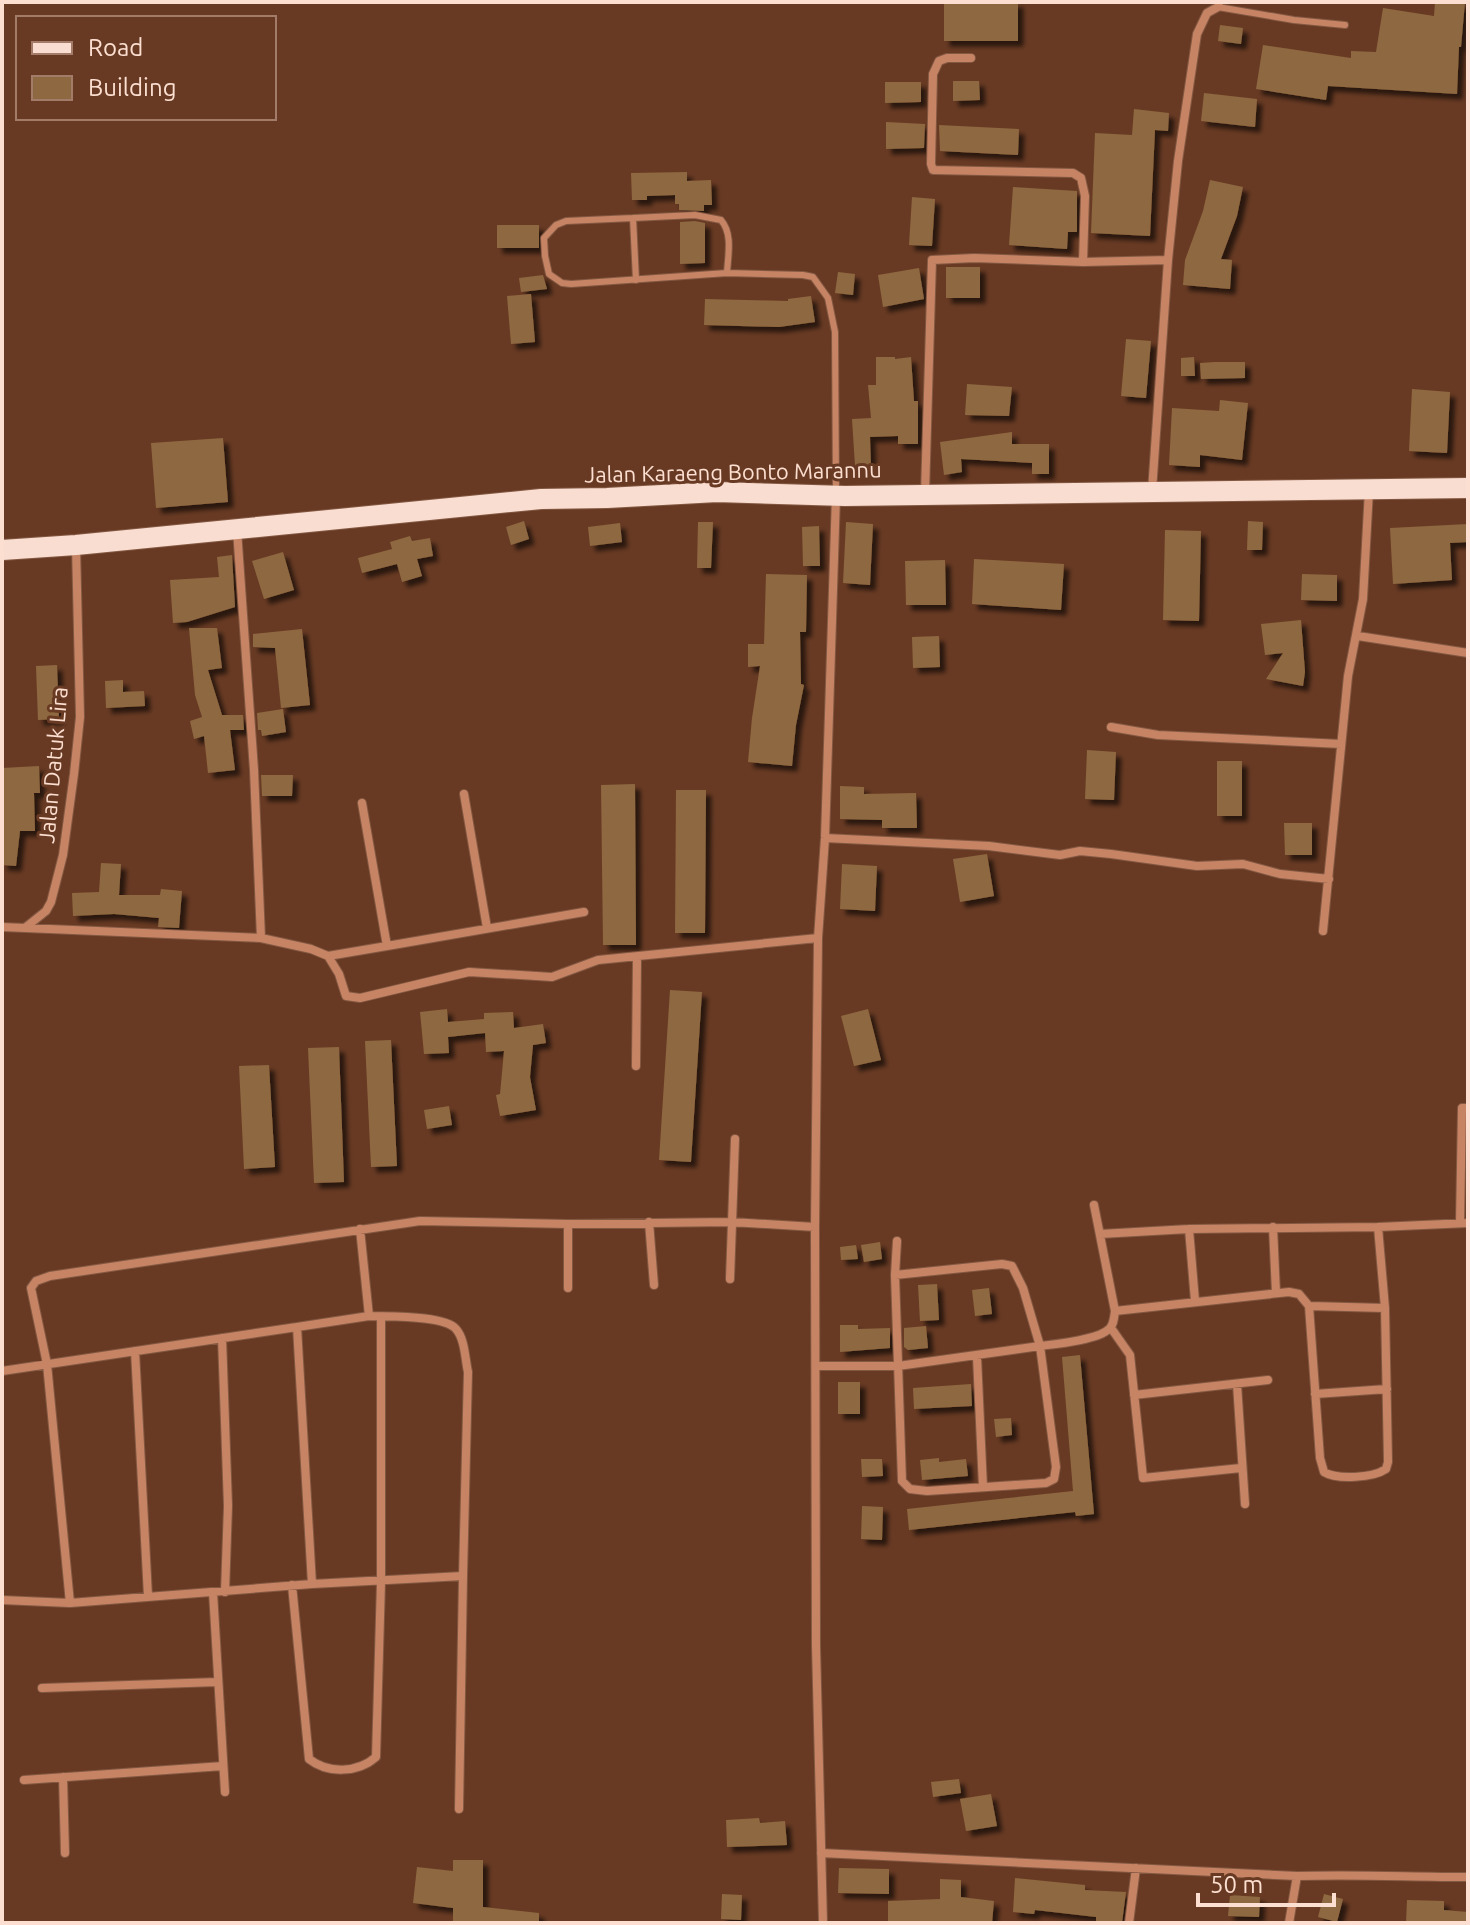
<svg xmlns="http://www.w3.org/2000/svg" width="1470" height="1925" viewBox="0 0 1470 1925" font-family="Ubuntu,sans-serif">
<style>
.building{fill:#8e6841;filter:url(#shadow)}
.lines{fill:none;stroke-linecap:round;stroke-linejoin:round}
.service-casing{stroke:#835842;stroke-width:8}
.minor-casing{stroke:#835842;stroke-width:10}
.primary-casing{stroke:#835842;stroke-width:22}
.service{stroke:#c68465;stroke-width:6}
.minor{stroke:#c68465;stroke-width:8}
.primary{stroke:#f9ddd1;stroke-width:20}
.labels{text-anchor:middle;stroke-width:6;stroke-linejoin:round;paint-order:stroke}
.street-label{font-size:22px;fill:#fcdfd1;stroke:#683a23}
</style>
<defs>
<filter id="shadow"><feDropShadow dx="5.5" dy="5.5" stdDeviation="2" flood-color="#0009"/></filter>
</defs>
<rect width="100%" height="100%" fill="#683a23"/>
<path class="building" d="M944 2H1018V41H944Z
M1435 2H1465L1461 47H1459L1457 94 1328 86 1326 100 1256 89 1263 45 1351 58V51L1376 52 1383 8 1434 16Z
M1220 25 1243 28 1241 44 1218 41Z
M953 81H979L980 100 953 101Z
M885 82H921V102L885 103Z
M1204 93 1257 99 1255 127 1201 121Z
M1134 109 1169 113 1168 131 1155 130 1150 236 1091 233 1095 133 1132 135Z
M886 122 925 124 924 148 886 149Z
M939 125 1019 129 1018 155 940 151Z
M687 172V181L711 180 712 205H704V211L679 210V204H675V195L647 196V200H632L631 173Z
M1210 180 1243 187 1237 216 1221 259 1232 260 1230 289 1183 285 1185 260 1203 211Z
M1013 187 1077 191V232H1068L1067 249 1009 245Z
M912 197 935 199 932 246 909 245Z
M695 221 705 223V263L680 264V222Z
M497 225H539V248H497Z
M946 267H980V298H946Z
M919 268 924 299 883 307 878 275Z
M838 272 855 274 853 295 835 293Z
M543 275 547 289 521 292 519 278Z
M531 294 535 342 511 344 507 296Z
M811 296 815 322 779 327 704 325 705 299 788 301V299Z
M1126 339 1151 341 1146 398 1121 396Z
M876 357H895V359L911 357 914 401H918V444H898V436L870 437 871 466H855L852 419 871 418 868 385H876Z
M1194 357 1195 376H1181V358Z
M1215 362H1245V378L1201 379 1200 363Z
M967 384 1012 387 1009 416 965 415Z
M1412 389 1450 392 1447 453 1409 451Z
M1220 400 1248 403 1242 460 1200 455V467L1169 465 1172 408 1219 411Z
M1012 432V444H1049V474H1032V463L961 459 962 472 944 475 940 442Z
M223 438 228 502 156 508 151 443Z
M524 521 529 539 511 545 506 527Z
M1248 521 1263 522 1262 550H1247Z
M698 522H713L711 568H697Z
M846 522 873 524 870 585 843 583Z
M620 523 622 542 590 546 588 527Z
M1468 524V542L1450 543 1452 580 1393 584 1390 528Z
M819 526 820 566H803L802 527Z
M1165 530 1201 531 1199 621 1163 620Z
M410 536 412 541 430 538 433 556 417 559 422 576 402 582 397 564 362 573 358 558 392 549 390 542Z
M283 552 294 590 264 599 252 561Z
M232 555 235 607 187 622 173 623 170 580 219 577 217 557Z
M974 559 1064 564 1061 610 972 604Z
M945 560 946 605H906L905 561Z
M766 574 807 575 806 632H800L801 684 804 685 796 725 792 766 748 762 752 718 760 666 748 667V644H764Z
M1302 574 1337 575V601L1301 600Z
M1301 620 1305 672 1303 686 1266 679 1283 653 1265 655 1261 624Z
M189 628H217L222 668 208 670 222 715H243L244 730H230L235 770 208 773 204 736 194 739 190 721 202 717 195 695Z
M302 629 310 705 281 708 275 648 253 647V634Z
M939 636 940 667 913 668 912 637Z
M57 665 59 719 38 720 36 666Z
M123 680V692L144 691 145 706 106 708 105 681Z
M283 709 286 732 262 736 261 730H258L257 713Z
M1087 750 1116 752 1114 800 1085 799Z
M1217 761H1242V816H1217Z
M39 766 40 793H34L35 831H20L16 866 2 865V768Z
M261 775H293L292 796H262Z
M635 784 636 945H603L601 785Z
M840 786 864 787V794L916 793 917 828H882V820L840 819Z
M676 790H706L705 933H675Z
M1284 823H1312V855H1285Z
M987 854 994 896 960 902 953 859Z
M101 863 121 864 119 895H160L161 889 182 891 179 928 158 927 159 918 114 914 73 916 72 893 99 892Z
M842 864 877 866 875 911 840 909Z
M670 990 702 992 691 1162 659 1160Z
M447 1009 448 1022 484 1019V1013L513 1012 514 1028 543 1024 546 1043 533 1045 530 1077 536 1110 500 1116 496 1095 500 1094 504 1051 486 1052 485 1033 448 1037 449 1053 424 1054 420 1012Z
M868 1009 881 1060 854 1066 841 1016Z
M391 1040 397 1166 371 1167 365 1041Z
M339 1047 344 1182 314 1183 308 1048Z
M269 1065 275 1167 244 1169 239 1066Z
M449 1106 452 1125 427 1129 424 1110Z
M880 1242 882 1259 864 1262 861 1245Z
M856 1245 858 1259 841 1260 840 1247Z
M937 1284 939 1320 920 1321 918 1285Z
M989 1288 992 1314 975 1316 972 1290Z
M840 1325H858V1329L890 1328V1348L840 1352Z
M926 1326 928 1348 908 1350 904 1347V1328Z
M1080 1355 1094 1514 1076 1516 1075 1512 909 1530 907 1509 1073 1491 1062 1357Z
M838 1382H860V1414H838Z
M971 1384 972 1406 914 1409 913 1388Z
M1011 1418 1012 1435 996 1437 994 1419Z
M939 1458V1462L966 1459 968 1476 922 1480 920 1460Z
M861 1459H882L883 1476 862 1477Z
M862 1506 883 1507 882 1540 861 1539Z
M959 1779 961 1793 933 1797 931 1782Z
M991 1794 997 1826 966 1831 960 1799Z
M759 1818 760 1823 785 1821 787 1845 727 1847 726 1820Z
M453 1860H483V1907L539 1913V1923H453V1908L413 1903 417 1867 453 1871Z
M839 1868 889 1869V1894L838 1893Z
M1015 1878 1085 1885V1890L1126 1892 1122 1923 1096 1922V1917L1035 1910 1034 1914 1013 1912Z
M940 1879 961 1880V1897L994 1901 992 1923H888V1901L940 1899Z
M722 1894 742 1895 741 1920 721 1919Z
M1324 1894 1343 1899 1337 1922 1318 1917Z
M1230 1895 1260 1897 1259 1917 1228 1916Z
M1407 1900 1444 1901V1910L1468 1912V1923H1406Z"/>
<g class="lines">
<defs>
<path id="service" d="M1218 7 1294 20 1345 25
M633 218 566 221 556 225 544 238 545 256 549 274 562 283 571 284 727 273 803 275 813 277 828 298 835 332 836 492
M636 280 633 218 695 215 721 220C733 234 728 255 727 273"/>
<path id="minor" d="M971 58H947L939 61 933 74 931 164 933 170 1073 173 1081 178 1085 196 1083 262 1168 260
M1152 491 1168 260 1178 161 1197 34 1207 13 1218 7 1219 2
M925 493 932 260 974 258 1083 262
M237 530 254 770 261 938
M1358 636 1468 653
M1111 727 1158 735 1341 744
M464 794 487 928
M825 838 989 846 1060 855 1080 851 1111 854 1197 866 1243 864 1280 874 1329 879
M2 927 261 938 311 949 328 956 339 974 346 996 360 998 469 972 552 977 598 960 818 938
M26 927 46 911 51 902 63 855 74 774 80 717 76 546
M1323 931 1348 676 1363 599 1369 490
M387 946 584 912
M328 956 387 946 362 803
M636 1066 637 957
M649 1222 654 1285
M1460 1223 1462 1108H1468
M1273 1227 1276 1293
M1378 1227 1468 1223
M360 1229 369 1316C388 1317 444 1315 456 1329 465 1339 465 1359 468 1372L463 1576
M1189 1229 1195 1301
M1100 1234 1189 1229 1378 1227 1385 1308 1388 1462 1386 1469C1373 1478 1337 1480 1324 1472L1320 1458 1309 1306 1299 1294 1289 1292 1115 1311
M897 1241 895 1275 902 1481 910 1489 927 1491 1046 1483 1054 1479 1056 1467 1040 1346C1056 1344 1098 1340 1109 1329 1114 1325 1114 1317 1115 1311L1094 1205
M730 1279 735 1139
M568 1288V1224
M1309 1306 1385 1308
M1111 1328 1130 1355 1143 1478 1241 1468
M222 1338 228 1506 225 1592
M135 1351 148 1596
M977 1357 983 1487
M817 1366H898L1040 1346 1023 1288 1012 1266 1002 1264 895 1275
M2 1371 297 1327
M1237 1384 1245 1504
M1315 1394 1387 1389
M1134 1395 1268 1380
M312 1584 463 1576 459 1809
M292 1585 309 1759C328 1774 358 1773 376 1757L381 1582V1317
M213 1592 225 1792
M2 1600 70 1603 47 1364 31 1288 36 1281 50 1276 420 1221 568 1224 731 1222 815 1227
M70 1603 312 1584 297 1327 369 1316
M42 1688 217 1682
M63 1777 65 1853
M24 1780 223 1766
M821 1853 1297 1876C1354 1874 1411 1877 1468 1877
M823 1923 816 1646 815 1227 818 938 825 838 836 496
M1129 1923 1136 1868
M1289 1923 1297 1876"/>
<path id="primary" d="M2 550 76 545 541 499 607 498 717 492 845 496 1468 488"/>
</defs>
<use href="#service" class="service-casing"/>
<use href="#minor" class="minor-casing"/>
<use href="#primary" class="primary-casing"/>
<use href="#service" class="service"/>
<use href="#minor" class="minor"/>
<use href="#primary" class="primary"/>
</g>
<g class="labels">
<g class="street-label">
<text transform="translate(733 472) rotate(-1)" y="8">Jalan Karaeng Bonto Marannu</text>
<text transform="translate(53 765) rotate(-85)" y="8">Jalan Datuk Lira</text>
</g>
</g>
<rect width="1470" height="1925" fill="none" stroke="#fcdfd1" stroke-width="8"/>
<rect x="16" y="16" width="260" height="104" fill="#683a23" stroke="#a37c69" stroke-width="2"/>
<rect x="32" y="42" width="40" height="12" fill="#f9ddd1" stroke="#a37c69" stroke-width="2"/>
<text x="88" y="56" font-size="24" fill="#fcdfd1">Road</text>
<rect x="32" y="76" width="40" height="24" fill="#8e6841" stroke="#a37c69" stroke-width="2"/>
<text x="88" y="96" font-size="24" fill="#fcdfd1">Building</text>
<path d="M1198 1893v12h136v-12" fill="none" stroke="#fcdfd1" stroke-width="4"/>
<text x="1210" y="1893" font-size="24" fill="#fcdfd1" stroke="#683a23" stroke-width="6" paint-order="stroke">50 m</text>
</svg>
